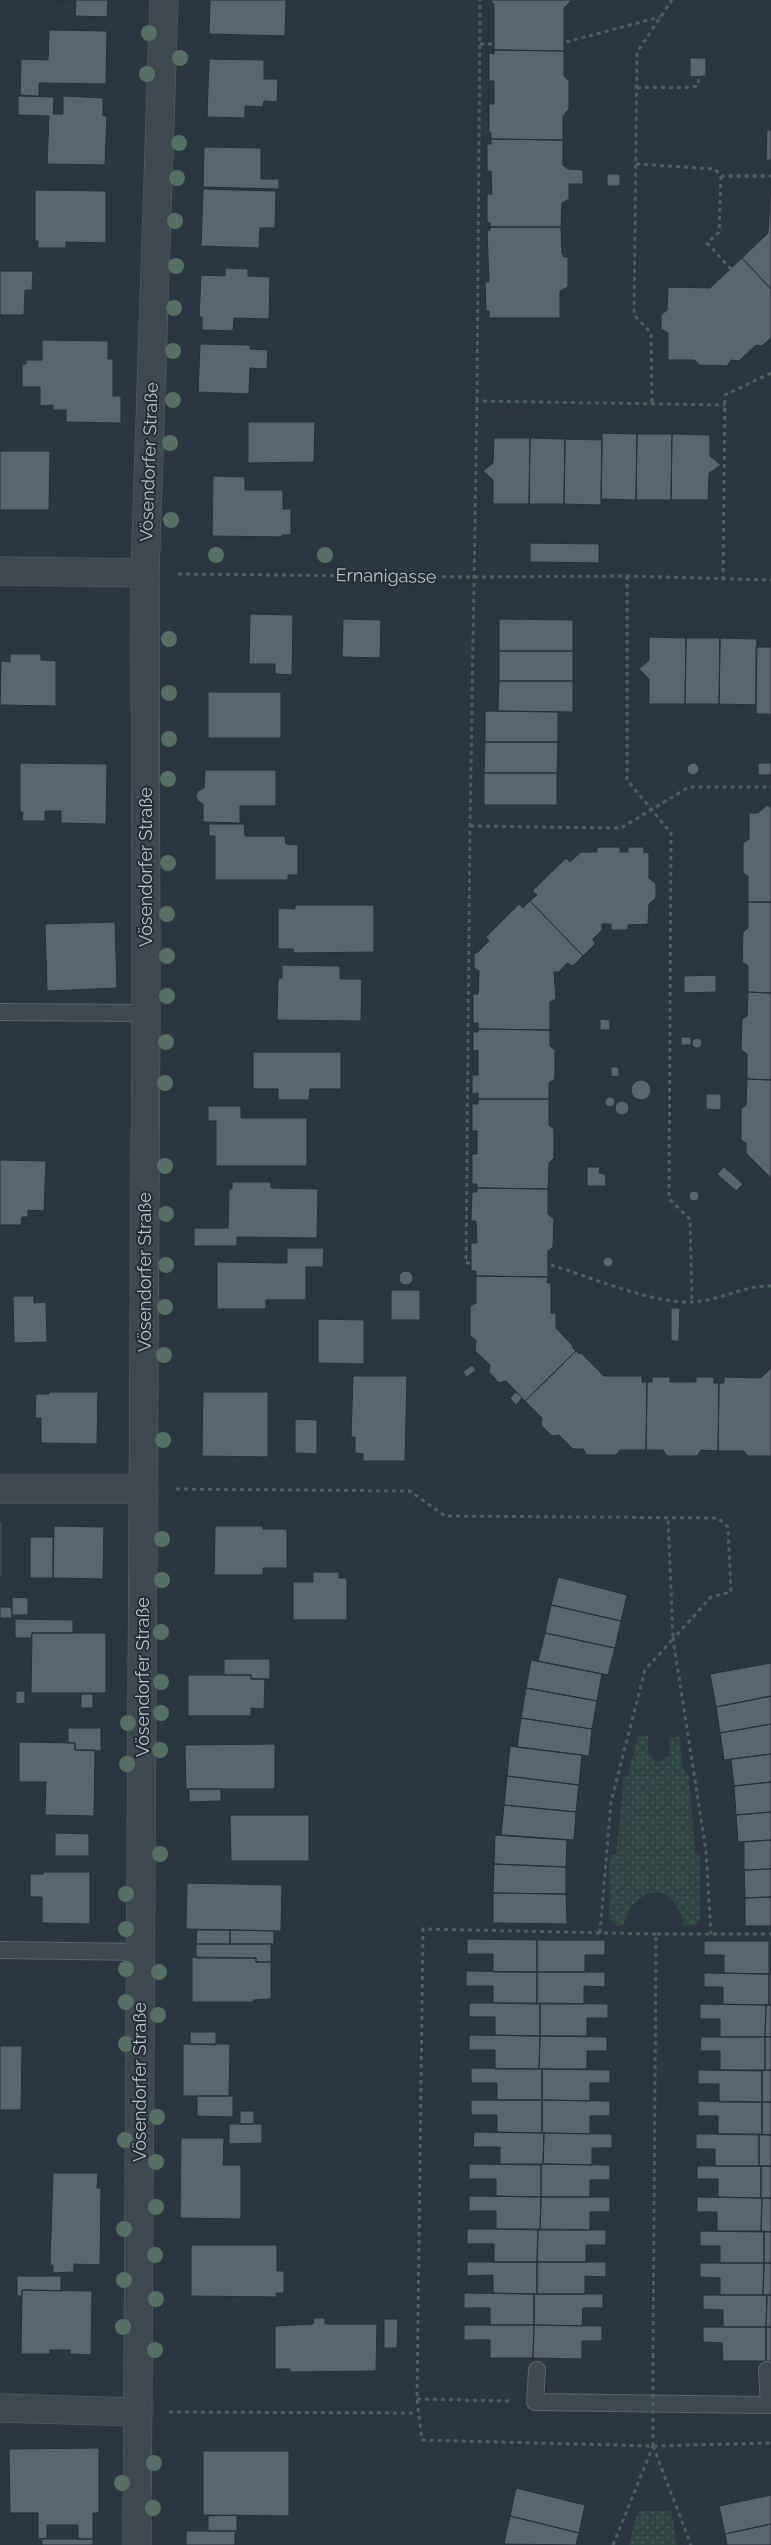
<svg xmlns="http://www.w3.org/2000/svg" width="771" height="2545" viewBox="0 0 771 2545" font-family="Raleway,sans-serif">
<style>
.green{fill:url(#green-dots)}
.building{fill:#596571;stroke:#252f39}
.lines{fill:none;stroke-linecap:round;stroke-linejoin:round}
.service-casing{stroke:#5c666f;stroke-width:18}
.minor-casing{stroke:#5c666f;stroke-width:29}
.path{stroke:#4e6263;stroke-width:3;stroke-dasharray:4 4;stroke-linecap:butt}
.service{stroke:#3e4851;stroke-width:16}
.minor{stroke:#3e4851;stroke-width:28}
.path-bridge{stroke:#4e6263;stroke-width:3;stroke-dasharray:4 4;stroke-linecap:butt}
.tree{fill:#577065}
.labels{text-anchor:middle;stroke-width:4;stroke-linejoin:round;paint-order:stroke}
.street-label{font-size:18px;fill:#bbc3cb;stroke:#232d37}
</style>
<defs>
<pattern id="green-dots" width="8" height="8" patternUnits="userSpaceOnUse" patternTransform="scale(1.25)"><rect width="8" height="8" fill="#2f4645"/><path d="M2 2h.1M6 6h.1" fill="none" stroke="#4b5f5e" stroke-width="1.8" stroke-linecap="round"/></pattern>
</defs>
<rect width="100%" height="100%" fill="#2a3742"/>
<path class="green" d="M638 1736H648V1756L658 1762 670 1756 669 1737H680L682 1765 689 1777 695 1854 700 1855V1919L695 1925 684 1926C680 1901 660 1879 636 1902 629 1908 626 1918 623 1926H618L609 1919V1854H616L624 1777 628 1776Z
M638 2511H671L677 2545H629Z"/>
<path class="building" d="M52 0H108L107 17 75 16 76 1Z
M210 0H286L285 36 209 34Z
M490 0H572L564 8V51L494 50V4Z
M49 30 107 31 106 84 39 83V96L20 95 21 59 48 60Z
M494 50 564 51V76L569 81V109L563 116V140L491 139V133H489V104H494V81H489V53L494 54Z
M690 58H706V76L690 77Z
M209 59 264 60V79H278L277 102 264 101 263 107 245 106V118L207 117Z
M18 96 54 97 53 114H63V96L103 98V116H107L105 165 47 164 49 116 18 115Z
M767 130H771V160H766Z
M491 139 563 140V165L568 169 583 170V184H569V199L562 203 561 227H490V223L487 222V194H492L491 171H487V144H491Z
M204 147 261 148V179H279V189L203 187Z
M607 174H620V186H607Z
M203 189 276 191 275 228H260L259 248 201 246Z
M35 190 106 191V243L66 242V248H38V241H35Z
M770 195H771V289L742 258 768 233Z
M490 227H561L562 253 564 257H568V287L560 291V318H489V311H486L485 282H489L487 230H490Z
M742 258 771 289V338L762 346 756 345 739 361 731 360 727 366 698 365V363L694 360H668V333L661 329V315L667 310 668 287 710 288Z
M225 268 248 269V276L270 277 269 319 234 318 233 331 202 330V317H199L201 275 225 276Z
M0 271H33L32 290H25L24 315H0Z
M42 340 108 341V359H113V396H121V423L66 422V410H53V405L40 406V387H22V364H26V360H42Z
M200 344 250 345V349L268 350 267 369 250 368 249 394 198 392Z
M248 422H315L314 462 248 463Z
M602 433 637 434 636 500 601 499Z
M637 434H672L671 500H636Z
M672 434 710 435V456L721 465 709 473 708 500H671Z
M494 438H530L529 504H493V480L483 471 493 463Z
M530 438 565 439 564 504H529Z
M565 439 602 440 601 505 564 504Z
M0 451H50L49 510H0Z
M213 476 245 477V490H283V509H291V535H282V537L212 536Z
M530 543 599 544V563L530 562Z
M250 614 293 615 292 675 275 674V664H249Z
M343 619 381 620 380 658 342 657Z
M499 619 573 620V651H499Z
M649 637 686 638 685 704H649V679L639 669 649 660Z
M686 638H720L719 704H685Z
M720 638 757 639 756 705 719 704Z
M756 647H771V714H756Z
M499 651H573V681H499Z
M10 654H41V660L56 661V706L0 705 1 661 10 662Z
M499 681H573V712L498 711Z
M208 692H281V738H208Z
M485 711 558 712V742H485Z
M485 742H558L557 773H484Z
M687 769a6 6 0 1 1 12 0a6 6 0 1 1-12 0Z
M20 763 107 764 106 824 61 823V811H45V821H22L23 812H20Z
M758 763H771V775H758Z
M205 770H276V806H240V823L203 822V804L198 801 196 796 198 791 204 788Z
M484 773H557V805H484Z
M767 805 771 808V902H748V876L743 873V843L749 839V813H758Z
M209 824H244L245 836H285L286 844 298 845V875H288V880H215V836H209Z
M597 847H620V852H628V847H644V853L649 852V878L656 884V898L649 904 648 924 628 925V930H611V924H602V930L593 939 595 944 583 956 530 901 537 895 532 891 566 858 570 862 581 852H597Z
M530 901 583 956 573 966 567 963 559 972H554L556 999 550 1002V1030L478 1029V1023H473V994H478L479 971 474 968V953H477L489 941 486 937 519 904 523 908Z
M748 902H771V993L748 992V966L742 962 743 932 748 928Z
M295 905H374V952L294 953 293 949H278V908L295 909Z
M115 922 117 988 47 991 45 924Z
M282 965 340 966V979H362L361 1021 277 1020 278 979 282 978Z
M716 975V992L684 993V976Z
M748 992 771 993V1080L747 1079V1054L741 1050 742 1019 747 1016Z
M600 1019 610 1020V1030H600Z
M478 1029 550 1030V1046L555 1050V1079L549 1083V1099H478V1093L472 1094V1075H478V1050L473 1051V1032H478Z
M681 1037H691V1045H681Z
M692 1043a5 5 0 1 1 10 0a5 5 0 1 1-10 0Z
M253 1052H341V1089H310L309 1100H278V1089H253Z
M611 1067H619V1077L611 1076Z
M747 1079 771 1080V1178L746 1153V1143L741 1140V1109L746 1105Z
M631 1090a10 10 0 1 1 20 0a10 10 0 1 1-20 0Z
M706 1094H721V1110L706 1109Z
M605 1102a5 5 0 1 1 10 0a5 5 0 1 1-10 0Z
M478 1099H549V1125L554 1129V1158L549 1163 548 1189 477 1188V1184H472V1154H477V1131H472V1104H478Z
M615 1108a7 7 0 1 1 14 0a7 7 0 1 1-14 0Z
M208 1106H241V1118H307V1166H216V1121H208Z
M0 1160 46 1161 44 1211 28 1210V1217H22L21 1225H0Z
M587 1167H600L599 1173 605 1174 606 1186H587Z
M724 1167 743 1184 736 1191 717 1174Z
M232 1182H271V1188L318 1189 317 1238 237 1237V1246H194V1228H228L229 1189H232Z
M477 1188 548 1189V1214L554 1219 553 1247 548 1251V1277L476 1276V1271H471V1243H477L476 1221H471L472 1192H477Z
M689 1196a5 5 0 1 1 10 0a5 5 0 1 1-10 0Z
M287 1248H324L323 1267H306V1300H266V1309H217V1262L287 1263Z
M603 1262a5 5 0 1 1 10 0a5 5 0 1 1-10 0Z
M399 1278a7 7 0 1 1 14 0a7 7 0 1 1-14 0Z
M476 1276 548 1277 547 1283H551V1313H556V1328L573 1346 572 1347 576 1351 525 1401 506 1381 499 1383 489 1372 490 1365 475 1351 476 1340 470 1336V1306L476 1303Z
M391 1290H420V1320H391Z
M13 1296H34V1303L46 1302 47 1342 14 1343Z
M671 1308H680L679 1341H671Z
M318 1319 364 1320V1364L318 1363Z
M576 1351 579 1354 581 1353 604 1376H642V1382H647L646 1450H620L616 1455H587L583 1449H573L559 1435 552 1436 541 1425 542 1418 525 1401Z
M472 1365 476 1370 467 1377 463 1372Z
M771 1368V1456H748L744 1451H718L719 1383H724V1377L761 1378Z
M353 1376H407L405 1461H363V1454L355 1453V1437H351Z
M652 1377H670V1382H696V1377H714V1383H719L718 1451 701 1450 697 1456H667L663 1450H646L647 1382H652Z
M49 1392H98L97 1444 41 1443V1418H35L36 1394H49Z
M203 1392H268V1457L202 1456Z
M516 1392 522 1398 516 1405 510 1398Z
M295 1419 317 1420V1454L295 1453Z
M0 1521H2V1577H0Z
M54 1526 104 1527 103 1579 53 1578Z
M215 1526H263V1529H287V1568H263V1575H214Z
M30 1537H53V1578H30Z
M313 1572H339V1578H347V1620H293V1582H313Z
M558 1577 627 1595 621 1621 551 1605Z
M12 1597 28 1598V1615H12Z
M551 1605 621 1621 615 1648 545 1633Z
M0 1607H11L12 1618H0Z
M15 1619 73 1620V1633H32L31 1638H15Z
M32 1633H106V1693H31Z
M545 1633 615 1648 608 1675 538 1661Z
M224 1659H270V1679H251V1675H224Z
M531 1660 602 1674 597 1701 526 1688Z
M771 1663V1696L716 1707 710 1674Z
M188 1675H251V1679H265L264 1709 251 1708V1716H188Z
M526 1688 597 1701 592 1729 521 1718Z
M16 1691H25V1703L16 1704Z
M81 1694H93V1708H81Z
M771 1696V1724L720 1733 716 1707Z
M521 1718 592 1729 589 1756 517 1747Z
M771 1724V1754L724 1760 720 1733Z
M68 1728H101V1751L75 1750V1743H68Z
M19 1742 75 1743V1750H95L94 1816 45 1815 46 1782H19Z
M275 1744V1789H186L185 1745Z
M510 1746 582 1755 579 1785 507 1776Z
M771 1754V1782L734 1786 731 1759Z
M507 1776 579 1785 576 1812 504 1805Z
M771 1782V1812L736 1815 734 1786Z
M189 1789H221V1801L189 1802Z
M504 1805 576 1812 574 1840 501 1835Z
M771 1812V1840L738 1842 736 1815Z
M230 1815H309V1861H231Z
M55 1833 89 1834V1856H55Z
M495 1835 567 1840 566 1867 494 1864Z
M771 1840V1869L744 1870V1842Z
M494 1864 566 1867V1894L493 1893Z
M771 1869V1897L745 1898 744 1870Z
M43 1872H90V1924L42 1923V1897H30V1874H43Z
M187 1883 282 1885 281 1931 186 1929Z
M493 1893 566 1894 567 1924 493 1923Z
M771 1897V1926H745V1898Z
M197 1930H230V1944H196Z
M230 1930 274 1931V1944H230Z
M467 1939 537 1940V1972H493V1954H467Z
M537 1940H605V1955H585V1972H537Z
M704 1941H769V1974L724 1973V1955H704Z
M196 1944H271V1962H256V1958H196Z
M192 1957 256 1958V1962H271V1999L253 2000 254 2002H192Z
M466 1971 537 1972V2004L493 2003V1986H466Z
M537 1972H605V1987L584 1986V2004H537Z
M704 1973 769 1974V2005L723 2004V1987H704Z
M769 1974H771V2005H769Z
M469 2003H540V2036L495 2035V2017H469Z
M540 2003 608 2004V2018H587V2036H540Z
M700 2004 766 2005 765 2037H720V2019H700Z
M766 2005H771V2037H765Z
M190 2032H216V2045L190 2044Z
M469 2035 540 2036 539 2069H495V2050H469Z
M540 2036 607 2037V2051H587V2069H539Z
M701 2037H765V2070H720V2051H700Z
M765 2037H771V2070H765Z
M183 2044H230L229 2096H183Z
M0 2046H22L21 2110H0Z
M471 2068 542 2069V2100H497V2083H471Z
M542 2069 610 2070V2083H590V2101L542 2100Z
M698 2070 762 2071V2102H719V2084H698Z
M765 2070H771V2102H762V2071Z
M197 2096H233V2117L197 2116Z
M471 2100H542V2133L497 2132V2115H471Z
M542 2100 610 2101V2116H590V2134L542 2133Z
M698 2101 762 2102V2135L718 2134V2116H698Z
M762 2102H771V2135H762Z
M240 2111H254V2124H240Z
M229 2124H262V2143L229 2144Z
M474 2132 544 2133 543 2164H500V2147H473Z
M544 2133 612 2134V2148H592V2165L543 2164Z
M696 2134H759V2166H715V2149H696Z
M759 2134 771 2135V2166H759Z
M181 2138H224L223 2165H241V2219L180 2218Z
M469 2164 541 2165V2197L496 2196V2179H469Z
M543 2164 610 2165V2180H590V2197H541V2165Z
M697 2166H761V2198L718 2197V2179H697Z
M761 2166H771V2198H761Z
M53 2173H98L97 2188H101L100 2265 74 2264V2272L53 2273V2265H50Z
M469 2196 541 2197 540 2230 496 2229V2211H469Z
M541 2197H610V2212H590V2230H540Z
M697 2197 762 2198 761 2231H717V2212H697Z
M762 2198H771V2232L761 2231Z
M467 2229H538L537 2262H494V2244H467Z
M538 2229 606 2230V2245H586V2262H537Z
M700 2231 764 2232V2263H720V2246H700Z
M764 2232H771V2263H764Z
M191 2245H277V2271H284V2293H276L277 2297 191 2296Z
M467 2262H537V2294L493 2293V2275L467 2276Z
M537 2262H606V2277L585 2276V2294H537Z
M700 2263H764L763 2295H720V2278L700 2277Z
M764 2263H771V2295H763Z
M17 2276H61V2291L22 2290V2296H17Z
M22 2290 92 2291 91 2355 70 2354V2350H50V2354H21Z
M464 2293 534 2294V2325H490V2308H464Z
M534 2294H603V2308H583L582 2326 534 2325Z
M703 2295H767L766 2327H723V2310L703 2309Z
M767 2295H771V2327H766Z
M314 2318H325V2324H377L376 2371 290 2372V2369H275V2326L313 2324Z
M384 2319H398L397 2348H384Z
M464 2325H534L533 2358H490V2340H464Z
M534 2325 602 2326V2341H582V2359L533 2358Z
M703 2327H766V2361H723L722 2343 703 2342Z
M766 2327H771V2361H766Z
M99 2448V2513H93V2539H78V2525H47V2538L38 2539V2513H10L9 2449Z
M203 2451H289V2516L203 2515Z
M516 2488 585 2505 579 2533 510 2516Z
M771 2495V2524L725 2534 719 2506Z
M237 2515V2531H208V2516Z
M510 2516 579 2533 576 2545 504 2544Z
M771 2524V2545H727L725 2534Z
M186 2531H235V2545H186Z
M42 2539H93V2545H42Z"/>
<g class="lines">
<defs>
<path id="service" d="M0 1012 146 1013
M0 1950 141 1952
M537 2370 535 2402 771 2405
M767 2370 769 2405"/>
<path id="minor" d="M0 571 145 573
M0 1489H144
M0 2408 138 2412
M137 2545 146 1013 145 573 164 0"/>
</defs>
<use href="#service" class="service-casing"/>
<use href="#minor" class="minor-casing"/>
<path class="path" d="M566 42 660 17
M480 44H492
M637 88C658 86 677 90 698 86L699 76
M636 164 715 169 721 176H771
M721 176 719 232 707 243 731 269
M477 401 480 0
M652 402 651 333 634 315 637 52 672 0
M178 574 474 577 627 576 771 580
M627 576V780L671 833 669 1199 690 1219 692 1302
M723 580 725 395 771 373
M470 826 621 828 689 787H771
M470 1263H466L470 826 477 401 725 405
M551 1265C590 1277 654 1304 692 1302 719 1301 744 1285 771 1286
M176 1489 410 1491 445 1516 718 1518 728 1527 731 1592 711 1597 673 1639 706 1851 711 1934
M600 1933 611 1802 645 1670 673 1639 668 1517
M656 1934 423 1929 417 2399 422 2440 653 2446 771 2443
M653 2357 656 1934H771
M417 2399 509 2401
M169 2412 417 2413
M653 2446 691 2545
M613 2545 653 2446"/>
<use href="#service" class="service"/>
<use href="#minor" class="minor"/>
<path class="path-bridge" d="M653 2446V2357"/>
</g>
<g class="tree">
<circle cx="149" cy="33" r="8"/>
<circle cx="180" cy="58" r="8"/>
<circle cx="147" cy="74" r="8"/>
<circle cx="179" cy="143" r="8"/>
<circle cx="177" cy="178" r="8"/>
<circle cx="175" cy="221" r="8"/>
<circle cx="176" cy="266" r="8"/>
<circle cx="174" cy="308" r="8"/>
<circle cx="173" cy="351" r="8"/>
<circle cx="173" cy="400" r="8"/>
<circle cx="170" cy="443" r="8"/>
<circle cx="171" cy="520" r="8"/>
<circle cx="216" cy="555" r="8"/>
<circle cx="325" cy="555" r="8"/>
<circle cx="169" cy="639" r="8"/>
<circle cx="169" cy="693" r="8"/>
<circle cx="169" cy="739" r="8"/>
<circle cx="168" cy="779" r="8"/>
<circle cx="168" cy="863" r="8"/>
<circle cx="167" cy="914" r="8"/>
<circle cx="167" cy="956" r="8"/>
<circle cx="167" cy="996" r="8"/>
<circle cx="166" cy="1042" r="8"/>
<circle cx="165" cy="1083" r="8"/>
<circle cx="165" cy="1166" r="8"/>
<circle cx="166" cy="1214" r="8"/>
<circle cx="166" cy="1265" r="8"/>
<circle cx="165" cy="1307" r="8"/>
<circle cx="164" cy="1355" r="8"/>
<circle cx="163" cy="1440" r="8"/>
<circle cx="162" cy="1539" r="8"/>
<circle cx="162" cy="1580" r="8"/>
<circle cx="161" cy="1632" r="8"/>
<circle cx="161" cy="1682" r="8"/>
<circle cx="161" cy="1713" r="8"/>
<circle cx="128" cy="1723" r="8"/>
<circle cx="160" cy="1750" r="8"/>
<circle cx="127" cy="1764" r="8"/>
<circle cx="160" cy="1854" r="8"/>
<circle cx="126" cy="1894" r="8"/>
<circle cx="126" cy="1929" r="8"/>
<circle cx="126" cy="1969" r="8"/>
<circle cx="159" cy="1972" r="8"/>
<circle cx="126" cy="2002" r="8"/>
<circle cx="158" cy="2015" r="8"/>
<circle cx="126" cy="2044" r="8"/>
<circle cx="157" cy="2117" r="8"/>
<circle cx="125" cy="2140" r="8"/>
<circle cx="156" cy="2162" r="8"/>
<circle cx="156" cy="2207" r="8"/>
<circle cx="124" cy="2229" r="8"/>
<circle cx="155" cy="2255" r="8"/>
<circle cx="124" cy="2280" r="8"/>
<circle cx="156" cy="2299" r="8"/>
<circle cx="123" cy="2327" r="8"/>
<circle cx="155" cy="2350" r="8"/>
<circle cx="154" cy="2463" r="8"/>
<circle cx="122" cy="2483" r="8"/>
<circle cx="153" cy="2508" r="8"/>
</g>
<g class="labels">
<g class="street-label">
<text transform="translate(149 462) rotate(-88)" y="6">Vösendorfer Straße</text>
<text transform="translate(386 576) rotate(1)" y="6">Ernanigasse</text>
<text transform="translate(146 867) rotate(-90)" y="6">Vösendorfer Straße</text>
<text transform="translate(145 1272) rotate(-90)" y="6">Vösendorfer Straße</text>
<text transform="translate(143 1677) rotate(-90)" y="6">Vösendorfer Straße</text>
<text transform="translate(140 2082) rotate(-90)" y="6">Vösendorfer Straße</text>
</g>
</g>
</svg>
